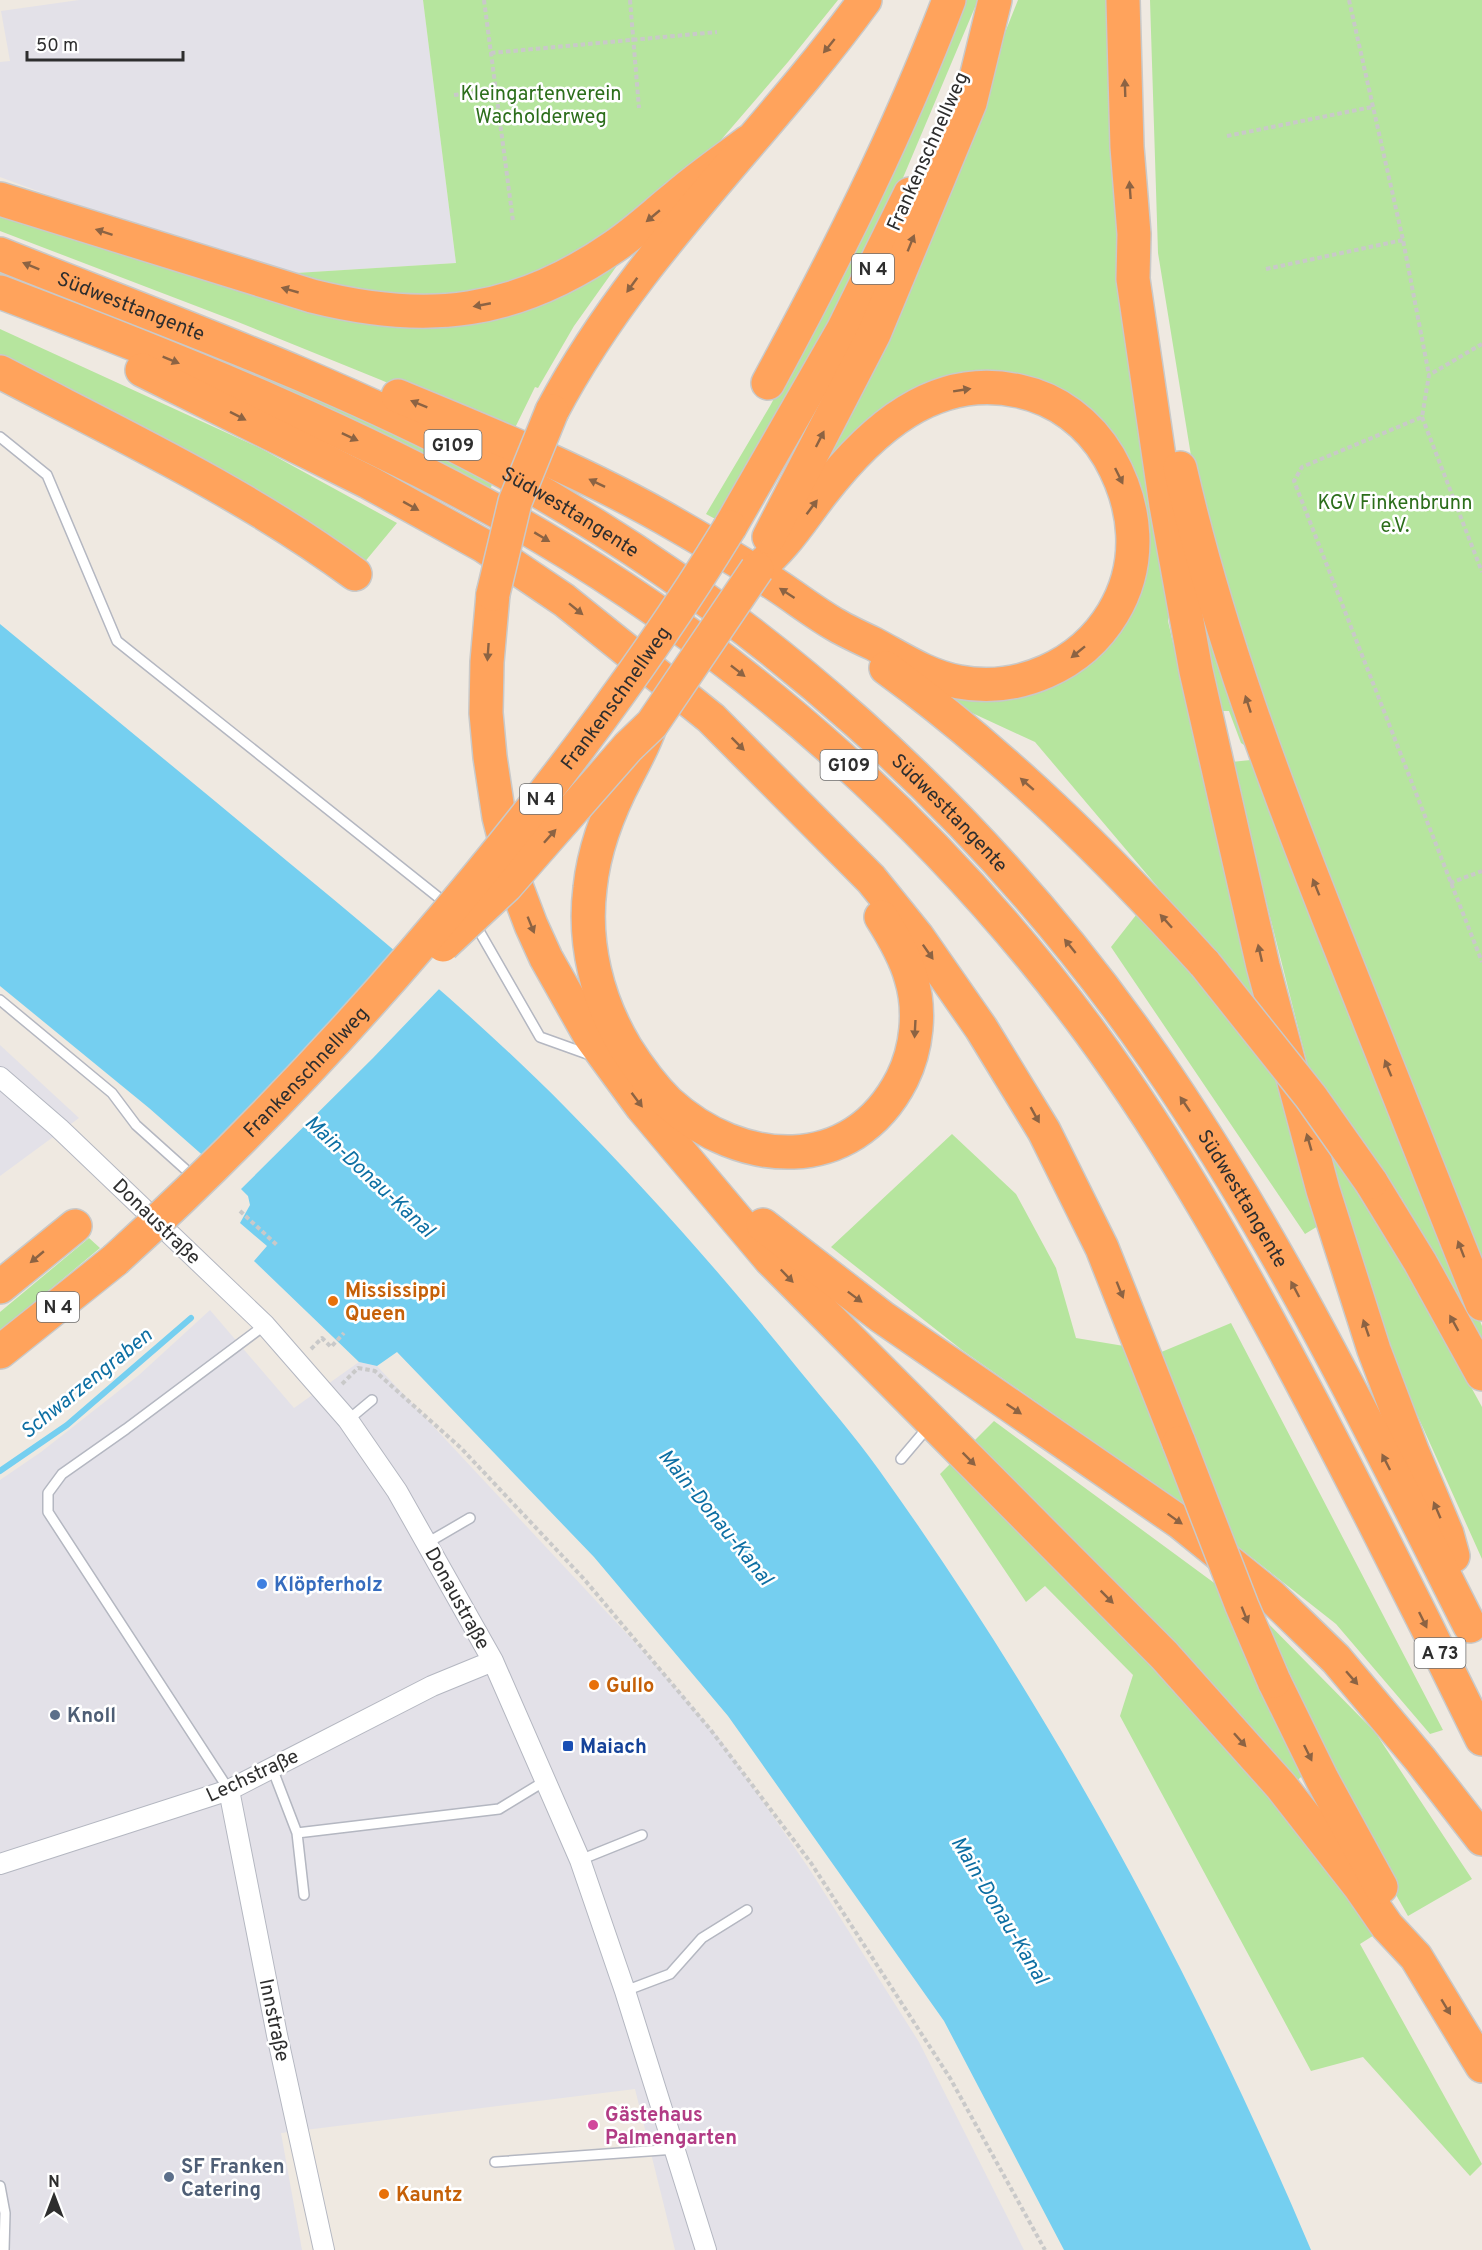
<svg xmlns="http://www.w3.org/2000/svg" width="1482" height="2250" viewBox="0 0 1482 2250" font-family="Overpass,sans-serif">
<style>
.industrial{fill:#e3e1e8}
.green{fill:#b6e59e}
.water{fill:#75cff0}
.pier{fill:#efe9e1}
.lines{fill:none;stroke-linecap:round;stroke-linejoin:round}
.stream{stroke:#75cff0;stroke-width:6}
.lane-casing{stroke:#b4b7c1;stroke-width:12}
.street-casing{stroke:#b4b7c1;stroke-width:22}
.highway-casing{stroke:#c9c9c9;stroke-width:36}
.path{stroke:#c9c9c9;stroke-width:4;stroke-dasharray:4.5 3;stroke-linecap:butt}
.lane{stroke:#fff;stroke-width:9}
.street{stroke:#fff;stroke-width:20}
.highway{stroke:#ffa35c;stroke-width:33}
.highway-bridge-casing{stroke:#c9c9c9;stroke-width:36;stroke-linecap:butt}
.highway-bridge{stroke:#ffa35c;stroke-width:33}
.oneway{fill:#8c6343}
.food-dot{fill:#e8710a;stroke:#fff;stroke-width:2}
.shop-dot{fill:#3f7fe0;stroke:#fff;stroke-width:2}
.service-dot{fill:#5c6f8a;stroke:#fff;stroke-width:2}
.transit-dot{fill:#1a4fb4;stroke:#fff;stroke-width:2}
.hotel-dot{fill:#d1479c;stroke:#fff;stroke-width:2}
.labels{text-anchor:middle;stroke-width:5;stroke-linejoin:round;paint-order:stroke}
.shield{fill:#fff;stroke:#6d6d6d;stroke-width:1.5}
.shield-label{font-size:18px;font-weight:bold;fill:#2e2e2e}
.park-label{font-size:20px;fill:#2c6e1b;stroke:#fff}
.street-label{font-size:20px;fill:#2e2e2e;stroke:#fff}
.food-label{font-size:20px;font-weight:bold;fill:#c56008;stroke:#fff;text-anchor:start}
.shop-label{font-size:20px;font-weight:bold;fill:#366cbe;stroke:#fff;text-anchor:start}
.service-label{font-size:20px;font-weight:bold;fill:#4e5e75;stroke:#fff;text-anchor:start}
.transit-label{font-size:20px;font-weight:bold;fill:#164399;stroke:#fff;text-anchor:start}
.hotel-label{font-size:20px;font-weight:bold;fill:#b23c85;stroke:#fff;text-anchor:start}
.water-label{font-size:21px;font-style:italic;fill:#0d6fa3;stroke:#fff}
</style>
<rect width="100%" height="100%" fill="#efe9e1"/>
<path class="industrial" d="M79 0H423L456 263 264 275 0 177V62L10 61 1 11Z
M0 1045 79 1118 0 1176Z
M210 1310 294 1408 359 1362 377 1366 655 1664 722 1742 810 1870 919 2042 1024 2250H675L635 2089 281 2133 302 2250H0V1480L41 1452 139 1375Z"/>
<path class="green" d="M423 0H838L788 62 714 148 572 265 431 305 264 275 456 263Z
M962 0H978L897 192 860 270 719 521 706 514 770 406 811 330Z
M1018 0H1112L1169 571 1168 621 1255 1002 1035 742 929 693 944 690 1108 635 1126 470 998 378 831 469 820 465 957 153Z
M1150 0H1482V1266L1277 751 1201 517 1158 253Z
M0 209 375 319 610 259 616 267 574 326 538 388 535 387 511 436 381 380 238 322 0 231Z
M0 266 331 402 493 482 488 495 0 281Z
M0 329 260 448 397 523 363 564 0 362Z
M1179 504 1255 752 1241 743 1229 711H1221Z
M1251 760 1333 952 1482 1326V1356L1394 1199 1403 1200 1308 1067 1231 762Z
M1140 910 1282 1083 1323 1223 1305 1234 1111 947Z
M952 1134 1016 1194 1056 1268 1076 1338 1130 1347 1185 1506 962 1350 831 1247Z
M1320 1134 1418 1290 1482 1407V1559L1402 1381Z
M89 1238 100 1248 0 1331V1312Z
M1231 1323 1443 1730 1430 1734 1336 1624 1232 1542 1159 1353Z
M994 1421 1217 1585 1307 1772 1293 1784 970 1445Z
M952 1462 1154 1659 1313 1841 1379 1932 1360 1944 1482 2164 1470 2176 1363 2057 1311 2071 1120 1716 1133 1675 1045 1586 1026 1602 940 1474Z
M1261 1616 1375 1732 1472 1879 1408 1916 1323 1766Z"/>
<path class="water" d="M0 624C96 703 192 782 287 861 383 940 479 1020 566 1108 648 1191 726 1279 799 1370 826 1403 854 1435 879 1470 1052 1711 1195 1976 1311 2250H1064L944 2021 728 1716 594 1557 397 1352 377 1366 359 1362 254 1261 267 1246 240 1223 250 1205 248 1196 241 1189 149 1108 0 986Z"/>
<path class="pier" d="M400 951 441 987 373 1058 239 1191 200 1157 227 1133Z"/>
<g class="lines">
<path class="stream" d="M0 1471 67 1425 191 1318"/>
<defs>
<path id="lane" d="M0 437 47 475 117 641 448 905
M473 925 478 929 540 1037 593 1056
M0 1000 112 1093 136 1125 195 1178
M348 1420 372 1400
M901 1459 929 1426
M427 1543 470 1518
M272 1768 297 1833 499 1809 545 1781
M229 1790 48 1512V1493L62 1474 126 1429 265 1325
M297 1833 304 1895
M580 1860 642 1835
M625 1991 670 1974 702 1938 747 1910
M495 2162 676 2149
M0 2186 5 2213 4 2250"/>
<path id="street" d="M0 1077 59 1128 265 1325 348 1420 397 1491 493 1661 580 1860 625 1991 706 2250
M229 1790 277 2035 324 2250
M0 1864 229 1790 432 1686 493 1661"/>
<g id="highway">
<path d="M1123 0 1127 147 1134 234 1133 279 1166 505 1196 671 1263 966 1323 1190 1374 1350 1413 1453 1447 1534 1453 1556"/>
<path d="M0 199 312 296C427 325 516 315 615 246 637 231 656 213 676 197 699 177 724 160 748 142"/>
<path id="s1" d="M0 254C165 320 333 380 490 464 755 607 984 812 1155 1059 1278 1237 1373 1434 1470 1626"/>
<path d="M0 292C184 362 370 436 540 536 753 662 943 833 1090 1032 1175 1148 1245 1275 1312 1402 1370 1513 1427 1626 1482 1739"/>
<path d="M142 370 368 482 484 546 564 600 711 718 871 879 917 936 981 1028 1044 1131 1102 1248 1179 1443"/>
<path d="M0 372C121 435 245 493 355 574"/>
<path d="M768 383C835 259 899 132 949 0"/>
<path d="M398 396C493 435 589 474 678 526 711 545 744 564 776 585 796 598 815 613 836 625 848 632 861 638 874 644 902 659 927 676 959 682 1018 693 1081 666 1113 613 1143 563 1137 506 1109 457 1089 423 1057 399 1019 391 934 372 870 431 822 493 801 520 784 548 757 569"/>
<path d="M552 411C633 257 763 140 865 0"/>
<path d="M1180 468C1217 630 1275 783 1336 937 1384 1059 1434 1181 1482 1304"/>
<path d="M730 527 843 330 910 194"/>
<path d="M769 537 874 334 970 103 995 0"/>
<path d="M493 594 487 662 486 713 490 757 499 817 517 888 531 925 546 958 590 1036 642 1107 770 1259 1164 1655 1281 1786 1360 1887 1387 1926 1416 1957 1482 2066"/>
<path d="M886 668C1004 754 1107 856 1205 964"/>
<path d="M650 727C643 747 636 758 627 776 609 810 594 849 590 888 583 943 597 1000 626 1048 638 1067 652 1086 668 1102 740 1168 852 1177 902 1079 917 1049 921 1010 911 978 905 956 893 936 881 917"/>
<path d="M1371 1182 1420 1262 1482 1374"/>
<path d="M763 1225 882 1317 1181 1523 1271 1596 1336 1659 1420 1759 1482 1839"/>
<path d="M0 1287 75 1226"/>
<path d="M0 1352 115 1260"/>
<path d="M1274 1681 1322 1779 1381 1887"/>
</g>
</defs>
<use href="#lane" class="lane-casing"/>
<use href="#street" class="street-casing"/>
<use href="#highway" class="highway-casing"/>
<path class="path" d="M484 0 513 221
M630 0 639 108
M1349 0 1403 240 1429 375
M491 53 717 32
M454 95 496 91
M1227 136 1372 107
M1266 269 1403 240
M1482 344 1429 375 1422 417 1302 467 1294 481 1482 962
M1422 417 1482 572
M1450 883 1482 871
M240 1211 278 1246
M311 1349 322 1338 331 1347 344 1333
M342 1384 358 1368 375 1371 461 1448 584 1579 710 1729 811 1863 950 2078 1045 2250"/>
<use href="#lane" class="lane"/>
<use href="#street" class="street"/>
<use href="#highway" class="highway"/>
<defs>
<g id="highway-bridge">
<path d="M493 594 515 502 552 411"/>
<path d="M443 945 506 886 628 747 652 724 757 569"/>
<path d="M1205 964 1311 1097 1371 1182"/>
<path id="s2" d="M115 1260C246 1141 367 1012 479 875 570 764 655 650 730 527"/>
<path d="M1179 1443 1242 1606 1274 1681"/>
</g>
</defs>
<use href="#highway-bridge" class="highway-bridge-casing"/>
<use href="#highway-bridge" class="highway-bridge"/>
</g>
<defs><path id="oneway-solid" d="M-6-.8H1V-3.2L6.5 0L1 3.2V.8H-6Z" transform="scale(1.5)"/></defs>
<g class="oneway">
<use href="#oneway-solid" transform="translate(829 46) rotate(129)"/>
<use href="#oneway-solid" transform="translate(1125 88) rotate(-92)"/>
<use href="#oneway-solid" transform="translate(1130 190) rotate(-94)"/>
<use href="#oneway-solid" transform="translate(653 216) rotate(140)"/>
<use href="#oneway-solid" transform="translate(104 232) rotate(-162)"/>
<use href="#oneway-solid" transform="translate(911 243) rotate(-68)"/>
<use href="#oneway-solid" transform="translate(31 266) rotate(-158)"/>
<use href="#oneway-solid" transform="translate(632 285) rotate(126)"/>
<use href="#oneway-solid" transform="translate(290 290) rotate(-164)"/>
<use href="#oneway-solid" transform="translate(482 305) rotate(169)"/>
<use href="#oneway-solid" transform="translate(171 360) rotate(22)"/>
<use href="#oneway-solid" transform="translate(962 390) rotate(-9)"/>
<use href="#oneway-solid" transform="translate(419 404) rotate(-158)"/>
<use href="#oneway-solid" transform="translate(238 416) rotate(27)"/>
<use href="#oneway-solid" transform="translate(350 437) rotate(25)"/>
<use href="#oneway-solid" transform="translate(820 439) rotate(-63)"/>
<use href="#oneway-solid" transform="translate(1119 476) rotate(64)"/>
<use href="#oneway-solid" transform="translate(597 483) rotate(-154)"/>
<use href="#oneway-solid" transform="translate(411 506) rotate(29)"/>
<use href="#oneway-solid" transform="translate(812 507) rotate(-53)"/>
<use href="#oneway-solid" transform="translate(542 537) rotate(31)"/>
<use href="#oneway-solid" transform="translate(787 593) rotate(-147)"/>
<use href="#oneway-solid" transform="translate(576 609) rotate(39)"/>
<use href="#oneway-solid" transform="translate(488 652) rotate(94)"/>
<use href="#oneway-solid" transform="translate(1078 652) rotate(141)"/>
<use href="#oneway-solid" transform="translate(738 671) rotate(38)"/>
<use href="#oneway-solid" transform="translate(1248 704) rotate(-108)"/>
<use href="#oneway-solid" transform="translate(738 744) rotate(45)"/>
<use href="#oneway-solid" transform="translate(1027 784) rotate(-139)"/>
<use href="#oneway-solid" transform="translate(550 836) rotate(-48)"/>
<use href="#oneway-solid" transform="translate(1316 887) rotate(-112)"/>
<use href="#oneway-solid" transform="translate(1166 921) rotate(-132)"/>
<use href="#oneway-solid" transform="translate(531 925) rotate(68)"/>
<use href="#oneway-solid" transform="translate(1070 946) rotate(-129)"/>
<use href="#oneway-solid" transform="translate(928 952) rotate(55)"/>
<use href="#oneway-solid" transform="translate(1260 953) rotate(-103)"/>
<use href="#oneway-solid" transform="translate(915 1029) rotate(93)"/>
<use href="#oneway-solid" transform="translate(1388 1068) rotate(-112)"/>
<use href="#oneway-solid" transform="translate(637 1100) rotate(53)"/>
<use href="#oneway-solid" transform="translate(1185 1104) rotate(-124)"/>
<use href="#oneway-solid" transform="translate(1035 1115) rotate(61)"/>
<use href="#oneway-solid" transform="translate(1309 1142) rotate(-106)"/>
<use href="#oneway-solid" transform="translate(1461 1249) rotate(-111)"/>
<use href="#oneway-solid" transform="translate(37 1257) rotate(140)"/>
<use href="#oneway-solid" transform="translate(787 1276) rotate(46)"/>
<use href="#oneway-solid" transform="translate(1295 1289) rotate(-118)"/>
<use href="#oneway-solid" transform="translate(1120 1290) rotate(68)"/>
<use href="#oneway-solid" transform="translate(855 1297) rotate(37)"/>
<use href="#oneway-solid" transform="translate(1454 1323) rotate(-119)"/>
<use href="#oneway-solid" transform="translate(1366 1328) rotate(-109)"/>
<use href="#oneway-solid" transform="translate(1014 1409) rotate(34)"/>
<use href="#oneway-solid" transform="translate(969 1459) rotate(45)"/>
<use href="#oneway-solid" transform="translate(1386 1462) rotate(-117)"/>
<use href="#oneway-solid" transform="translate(1437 1510) rotate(-113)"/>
<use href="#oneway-solid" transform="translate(1175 1519) rotate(35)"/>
<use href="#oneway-solid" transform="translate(1107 1597) rotate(45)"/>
<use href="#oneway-solid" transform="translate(1245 1615) rotate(68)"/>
<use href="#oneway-solid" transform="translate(1423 1620) rotate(64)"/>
<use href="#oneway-solid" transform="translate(1352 1678) rotate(49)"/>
<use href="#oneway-solid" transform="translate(1240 1740) rotate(48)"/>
<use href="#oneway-solid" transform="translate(1308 1753) rotate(64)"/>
<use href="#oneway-solid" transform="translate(1446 2007) rotate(59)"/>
</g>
<g class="food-dot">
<circle cx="333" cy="1301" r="6"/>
<circle cx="594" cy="1685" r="6"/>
<circle cx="384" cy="2194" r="6"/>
</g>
<circle class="shop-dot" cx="262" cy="1584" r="6"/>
<g class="service-dot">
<circle cx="55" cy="1715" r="6"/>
<circle cx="169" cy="2177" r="6"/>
</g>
<rect class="transit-dot" x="562" y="1740" width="12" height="12" rx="3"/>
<circle class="hotel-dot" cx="593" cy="2125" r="6"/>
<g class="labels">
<g class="shield">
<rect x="852" y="254" width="42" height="30" rx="4.5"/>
<rect x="424.5" y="430" width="57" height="30" rx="4.5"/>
<rect x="820.5" y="750" width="57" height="30" rx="4.5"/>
<rect x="520" y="784" width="42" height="30" rx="4.5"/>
<rect x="37" y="1292" width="42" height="30" rx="4.5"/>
<rect x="1414.5" y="1638" width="51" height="30" rx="4.5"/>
</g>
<g class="shield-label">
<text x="873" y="275">N 4</text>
<text x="453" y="451">G109</text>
<text x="849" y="771">G109</text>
<text x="541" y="805">N 4</text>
<text x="58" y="1313">N 4</text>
<text x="1440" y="1659">A 73</text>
</g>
<g class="park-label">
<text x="541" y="100">Kleingartenverein<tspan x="541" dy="23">Wacholderweg</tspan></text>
<text x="1395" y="509">KGV Finkenbrunn<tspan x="1395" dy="23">e.V.</tspan></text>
</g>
<g class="street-label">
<text transform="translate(927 151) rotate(-66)" y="7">Frankenschnellweg</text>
<text dy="7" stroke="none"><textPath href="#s1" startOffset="141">Südwesttangente</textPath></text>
<text dy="7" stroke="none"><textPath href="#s1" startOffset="627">Südwesttangente</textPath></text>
<text dy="7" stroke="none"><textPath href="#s2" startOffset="754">Frankenschnellweg</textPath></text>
<text dy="7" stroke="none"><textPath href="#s1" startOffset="1113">Südwesttangente</textPath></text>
<text dy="7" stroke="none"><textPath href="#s2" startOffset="268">Frankenschnellweg</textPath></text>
<text dy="7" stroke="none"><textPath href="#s1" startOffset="1599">Südwesttangente</textPath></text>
<text transform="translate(157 1221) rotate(44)" y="7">Donaustraße</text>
<text transform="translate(458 1598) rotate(61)" y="7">Donaustraße</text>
<text transform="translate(252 1775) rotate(-25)" y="7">Lechstraße</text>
<text transform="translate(275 2020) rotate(78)" y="7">Innstraße</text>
</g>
<g class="food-label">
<text x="345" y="1297">Mississippi<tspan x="345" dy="23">Queen</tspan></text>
<text x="606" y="1692">Gullo</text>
<text x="396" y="2201">Kauntz</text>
</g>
<g class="shop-label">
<text x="274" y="1591">Klöpferholz</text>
</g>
<g class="service-label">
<text x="67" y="1722">Knoll</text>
<text x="181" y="2173">SF Franken<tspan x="181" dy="23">Catering</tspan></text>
</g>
<g class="transit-label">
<text x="580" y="1753">Maiach</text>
</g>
<g class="hotel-label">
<text x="605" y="2121">Gästehaus<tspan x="605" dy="23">Palmengarten</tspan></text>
</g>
<g class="water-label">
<text transform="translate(370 1176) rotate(43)" y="7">Main-Donau-Kanal</text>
<text transform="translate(86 1383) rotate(-39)" y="7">Schwarzengraben</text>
<text transform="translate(716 1517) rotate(51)" y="7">Main-Donau-Kanal</text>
<text transform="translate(1000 1910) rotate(59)" y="7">Main-Donau-Kanal</text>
</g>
</g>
<g transform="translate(54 2196)" stroke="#ffffff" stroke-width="4.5" paint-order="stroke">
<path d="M0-4.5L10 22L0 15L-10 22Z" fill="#2e2e2e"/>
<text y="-9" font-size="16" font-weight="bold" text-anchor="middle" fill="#2e2e2e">N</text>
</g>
<path d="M27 51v9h156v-9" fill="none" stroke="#2e2e2e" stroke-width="3"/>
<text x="36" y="51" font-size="18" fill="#2e2e2e" stroke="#ffffff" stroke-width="4.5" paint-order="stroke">50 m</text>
</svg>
